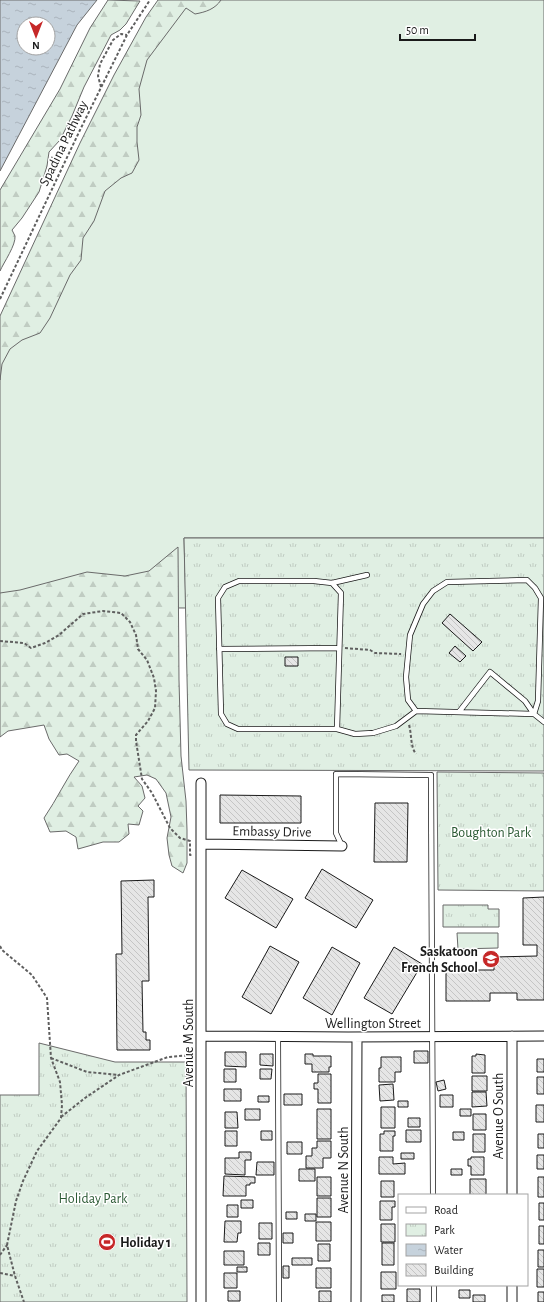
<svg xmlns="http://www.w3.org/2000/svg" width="544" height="1302" viewBox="0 0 544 1302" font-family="'Alegreya Sans',sans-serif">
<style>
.grass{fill:#e0efe3;stroke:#6a6a6a}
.forest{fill:url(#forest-firs);stroke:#6a6a6a}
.park{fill:url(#park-tufts);stroke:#6a6a6a}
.water{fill:url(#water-ripples);stroke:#6a6a6a;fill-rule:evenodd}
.building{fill:url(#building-back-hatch);stroke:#1a1a1a}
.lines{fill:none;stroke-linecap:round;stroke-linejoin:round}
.lane-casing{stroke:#1a1a1a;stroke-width:6}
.street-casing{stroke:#1a1a1a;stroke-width:11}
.path{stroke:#5f5f5f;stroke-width:2;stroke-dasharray:3 2;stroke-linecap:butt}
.lane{stroke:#fff;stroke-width:4.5}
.street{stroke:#fff;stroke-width:9}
.labels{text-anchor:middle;stroke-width:3;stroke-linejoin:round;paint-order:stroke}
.street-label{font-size:14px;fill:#1a1a1a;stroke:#fff}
.park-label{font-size:14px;fill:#2b5a34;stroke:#fff}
.poi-label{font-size:14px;font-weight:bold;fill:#1a1a1a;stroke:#fff;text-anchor:end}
</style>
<defs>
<pattern id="forest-firs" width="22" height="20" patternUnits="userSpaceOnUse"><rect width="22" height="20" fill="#e0efe3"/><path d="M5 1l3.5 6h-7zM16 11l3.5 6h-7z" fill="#c0ccc2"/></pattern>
<pattern id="park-tufts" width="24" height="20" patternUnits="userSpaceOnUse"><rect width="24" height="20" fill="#e0efe3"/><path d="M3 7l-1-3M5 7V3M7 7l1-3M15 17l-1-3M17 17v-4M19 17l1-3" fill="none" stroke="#c0ccc2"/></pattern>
<pattern id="water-ripples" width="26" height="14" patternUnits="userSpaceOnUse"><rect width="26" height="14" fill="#c6d2dc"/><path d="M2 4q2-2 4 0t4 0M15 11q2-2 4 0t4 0" fill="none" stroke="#aab4bc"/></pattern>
<pattern id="building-back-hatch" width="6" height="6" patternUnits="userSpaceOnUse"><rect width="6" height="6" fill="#e6e6e6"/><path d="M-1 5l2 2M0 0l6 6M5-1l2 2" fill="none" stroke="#c5c5c5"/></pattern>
</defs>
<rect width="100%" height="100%" fill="#fff"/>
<path class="grass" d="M173 0H544V538H184L186 608 0 607V350Z
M457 933H498V948L458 949Z"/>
<path class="forest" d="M108 0 140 1 126 24 120 30 111 35 84 87 72 116 60 140 49 152 47 166 39 192 22 218 12 230C13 232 14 234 15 236 16 245 4 262 0 271V190L60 89 90 28Z
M158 0H221C215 9 206 12 195 14L186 8 147 60 139 89 141 115 137 127V142L139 160 132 173 121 178 105 191 94 221 83 238 81 260 70 275 50 318 40 333 22 340 10 349 2 364 0 380V316L80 143 114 75 146 17Z
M178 547 179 680 181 756 186 801 187 830V863L183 873 172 866 169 855 167 838 171 817 166 793 156 779 147 775 134 777 142 786 145 798 138 806 143 811 139 825 128 824 129 834 119 842H103L78 849 76 837 66 831 50 832 44 818C57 799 66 779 79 761L67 754 59 755 49 739 44 725 8 731 0 737V593L20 590 87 572 125 576 149 571Z"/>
<path class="park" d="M184 538H544V771L189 770Z
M437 772 544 773V891L438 890Z
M443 905H488V909H499V927H443Z
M39 1043 115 1062H186L187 1302H0V1095H39Z"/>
<path class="water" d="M0 0H97L77 25 0 171ZM24 24H48V48H24Z"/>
<path class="building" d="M450 614 482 642 473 651 442 623Z
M455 646 466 656 460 662 449 653Z
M285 657H298V666H285Z
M220 795 301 796V823H220Z
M375 803H408L407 862H374Z
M322 869 373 900 356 928 305 898Z
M242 870 293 899 276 928 225 898Z
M154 880V897H148L149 981H142L143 1032H146V1040H150V1050H117L116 954H122L121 881Z
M544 897V1000H517V993H490V1001H446V970H494V957L537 956V945H523V898Z
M270 946 299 962 271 1014 242 997Z
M332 947 360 963 332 1015 303 998Z
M394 947 422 964 392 1014 364 998Z
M414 1051H428V1063H414Z
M225 1052H246V1067L225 1066Z
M260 1054H273V1066L260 1065Z
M305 1054H313V1056H331V1067H329V1072H312V1064H305Z
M476 1054 485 1055V1073H472V1056H476Z
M381 1057H401V1072H395V1082H379V1068H381Z
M537 1059H544V1072H537Z
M224 1069H236V1082H224Z
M260 1069H272L271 1079H260Z
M318 1074H331V1103H318V1089H314V1083H318Z
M472 1076H487V1091H472Z
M537 1077H544V1094H537Z
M444 1080 446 1089 438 1091 436 1082Z
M393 1084 394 1100 380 1101 379 1085Z
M224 1089H241V1101H224Z
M472 1092H486L487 1106 472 1107Z
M284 1094H302V1105H284Z
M440 1095H453V1107H440Z
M258 1096H269V1102H258Z
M398 1101H408V1107H398Z
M536 1105H544V1122H536Z
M381 1107H395V1128H381Z
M245 1109H260V1120H245Z
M317 1109H331V1139H317Z
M460 1109H471V1116H460Z
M225 1112H237L238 1128H225Z
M473 1114H486V1130H473Z
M408 1118H420V1127H408Z
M406 1130H421V1142H406Z
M225 1131H237V1146H225Z
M261 1131H272V1140H261Z
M384 1131H395V1136H393V1151H380V1134H384Z
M453 1132H464V1140H453Z
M473 1134H485V1152H473Z
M538 1134H544V1148H538Z
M317 1141H331V1158H323V1168H306V1156H312V1148H317Z
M287 1142H302V1154H287Z
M239 1152H251V1160H245V1175L225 1174V1158H239Z
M401 1153H414V1159H401Z
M537 1155H544V1169H537Z
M379 1157H393V1164L405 1163V1174H379Z
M471 1157H484V1175H471V1166H468V1159H471Z
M257 1162H274V1175H256Z
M299 1169H315V1181H299Z
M451 1169H462V1175H451Z
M224 1176 255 1177V1183H250V1185H246V1196H223Z
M317 1177H331V1196H317Z
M538 1177H544V1197H538Z
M470 1179H486V1195H470Z
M381 1181H394V1197H381Z
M317 1198H331V1217H317Z
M241 1200H253V1208H241Z
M380 1201H395V1207H392V1220H380Z
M539 1203H544V1220H539Z
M227 1205H238V1217H227Z
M286 1212H297V1219H286Z
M305 1214H316V1221H305Z
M225 1221H241V1233H238L237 1242H224Z
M316 1222H331V1241H316Z
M259 1223H272V1239H259Z
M381 1224H395V1242H381Z
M539 1226H544V1244H539Z
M283 1233H293V1243H283Z
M258 1243H270V1255H258Z
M382 1243H394V1265H382Z
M318 1244H330V1261H318Z
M538 1250H544V1267H538Z
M224 1251H244V1265H224Z
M292 1258H312V1265H292Z
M283 1266H289V1278H283Z
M237 1267H247V1272H237Z
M316 1268H331V1288H316Z
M537 1269H544V1287H537Z
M381 1272H396V1289H381Z
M224 1273H237V1288H224Z
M407 1289H420V1302H407Z
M459 1290H470V1298H459Z
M228 1291H240V1301H228Z
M319 1291H331V1302H319Z
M538 1292H544V1302H538Z
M382 1295H394V1302H382Z
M473 1295H485V1302H473Z"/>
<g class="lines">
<defs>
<path id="lane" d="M367 575 332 583 314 581H239L225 587 218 598 221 714 227 724 238 729H337L355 734 373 733 396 726 416 711 534 714 538 701 541 598 535 588 527 580 447 582 433 591 423 604 410 635 406 677 408 700 416 711
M332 583 341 593 337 729
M219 649 339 648
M459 712 490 672 525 701 534 714 544 722
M342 846 336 833V774L431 775 433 1195
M278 1037 279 1302
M434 1285V1302"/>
<path id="street" d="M201 783V1302
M201 844 342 846
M202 1036 348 1037 544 1036
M512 1195V1036
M356 1302 357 1037
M512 1302V1285"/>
</defs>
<use href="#lane" class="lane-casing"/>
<use href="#street" class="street-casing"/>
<path class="path" d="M101 87 98 76 100 64 113 40 121 34 127 35
M0 299 80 130 127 35 150 0
M0 641 24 643 31 648 45 643 59 635 83 614 103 611 121 613 130 622 136 635 138 649 147 660 154 678 156 691 155 708 148 721 136 735V741L142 779 152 793 170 828 180 838 190 841V855H193
M345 648 370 650 375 653 401 654
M409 725C412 735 410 746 416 754
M0 946 2 950 32 975 47 998 51 1058 60 1082 62 1105 61 1118 37 1151 23 1181 16 1201 7 1245 15 1276 24 1302
M51 1058 87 1072 119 1075
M61 1117 85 1098 119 1075 168 1057 192 1055
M0 1255 7 1245
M0 1273 15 1276"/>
<use href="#lane" class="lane"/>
<use href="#street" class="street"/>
</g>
<defs>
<symbol id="school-disc" viewBox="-11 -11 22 22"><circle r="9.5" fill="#c62828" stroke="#fff"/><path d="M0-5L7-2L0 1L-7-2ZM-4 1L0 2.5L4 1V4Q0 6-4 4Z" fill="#fff"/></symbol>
<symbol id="stadium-disc" viewBox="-11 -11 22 22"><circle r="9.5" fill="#c62828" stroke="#fff"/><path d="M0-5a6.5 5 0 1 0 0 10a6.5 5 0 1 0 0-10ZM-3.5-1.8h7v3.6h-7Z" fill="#fff"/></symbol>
</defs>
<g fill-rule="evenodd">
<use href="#school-disc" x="481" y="949" width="20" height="20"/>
<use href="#stadium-disc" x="97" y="1232" width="20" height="20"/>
</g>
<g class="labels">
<g class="street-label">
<text transform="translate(63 143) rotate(-64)" y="5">Spadina Pathway</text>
<text transform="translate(272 831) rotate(1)" y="5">Embassy Drive</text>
<text x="373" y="1028">Wellington Street</text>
<text transform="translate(188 1043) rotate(-90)" y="5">Avenue M South</text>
<text transform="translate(498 1116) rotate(-90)" y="5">Avenue O South</text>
<text transform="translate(343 1170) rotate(-90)" y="5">Avenue N South</text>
</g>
<g class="park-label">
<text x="491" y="837">Boughton Park</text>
<text x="93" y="1203">Holiday Park</text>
</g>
<g class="poi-label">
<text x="478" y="956">Saskatoon<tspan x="478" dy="16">French School</tspan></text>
<text x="120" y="1247" text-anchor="start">Holiday 1</text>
</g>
</g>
<rect x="398" y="1194" width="130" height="92" fill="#ffffff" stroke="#a3a3a3"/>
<rect x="406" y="1207" width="20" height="6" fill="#ffffff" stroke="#a3a3a3"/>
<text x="434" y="1214" font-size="12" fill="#1a1a1a">Road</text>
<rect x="406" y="1224" width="20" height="12" fill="url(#park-tufts)" stroke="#a3a3a3"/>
<text x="434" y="1234" font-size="12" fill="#1a1a1a">Park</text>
<rect x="406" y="1244" width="20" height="12" fill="url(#water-ripples)" stroke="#a3a3a3"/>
<text x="434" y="1254" font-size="12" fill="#1a1a1a">Water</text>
<rect x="406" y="1264" width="20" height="12" fill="url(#building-back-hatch)" stroke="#a3a3a3"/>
<text x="434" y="1274" font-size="12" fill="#1a1a1a">Building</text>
<g transform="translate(36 36) rotate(180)"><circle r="19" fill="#ffffff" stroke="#a3a3a3"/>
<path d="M0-3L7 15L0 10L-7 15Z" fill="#c62828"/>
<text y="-6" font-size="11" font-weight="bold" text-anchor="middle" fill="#1a1a1a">N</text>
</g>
<path d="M400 34v6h75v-6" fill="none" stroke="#1a1a1a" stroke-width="2"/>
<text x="406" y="34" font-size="12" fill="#1a1a1a" stroke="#ffffff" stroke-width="3" paint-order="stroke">50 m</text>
</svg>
